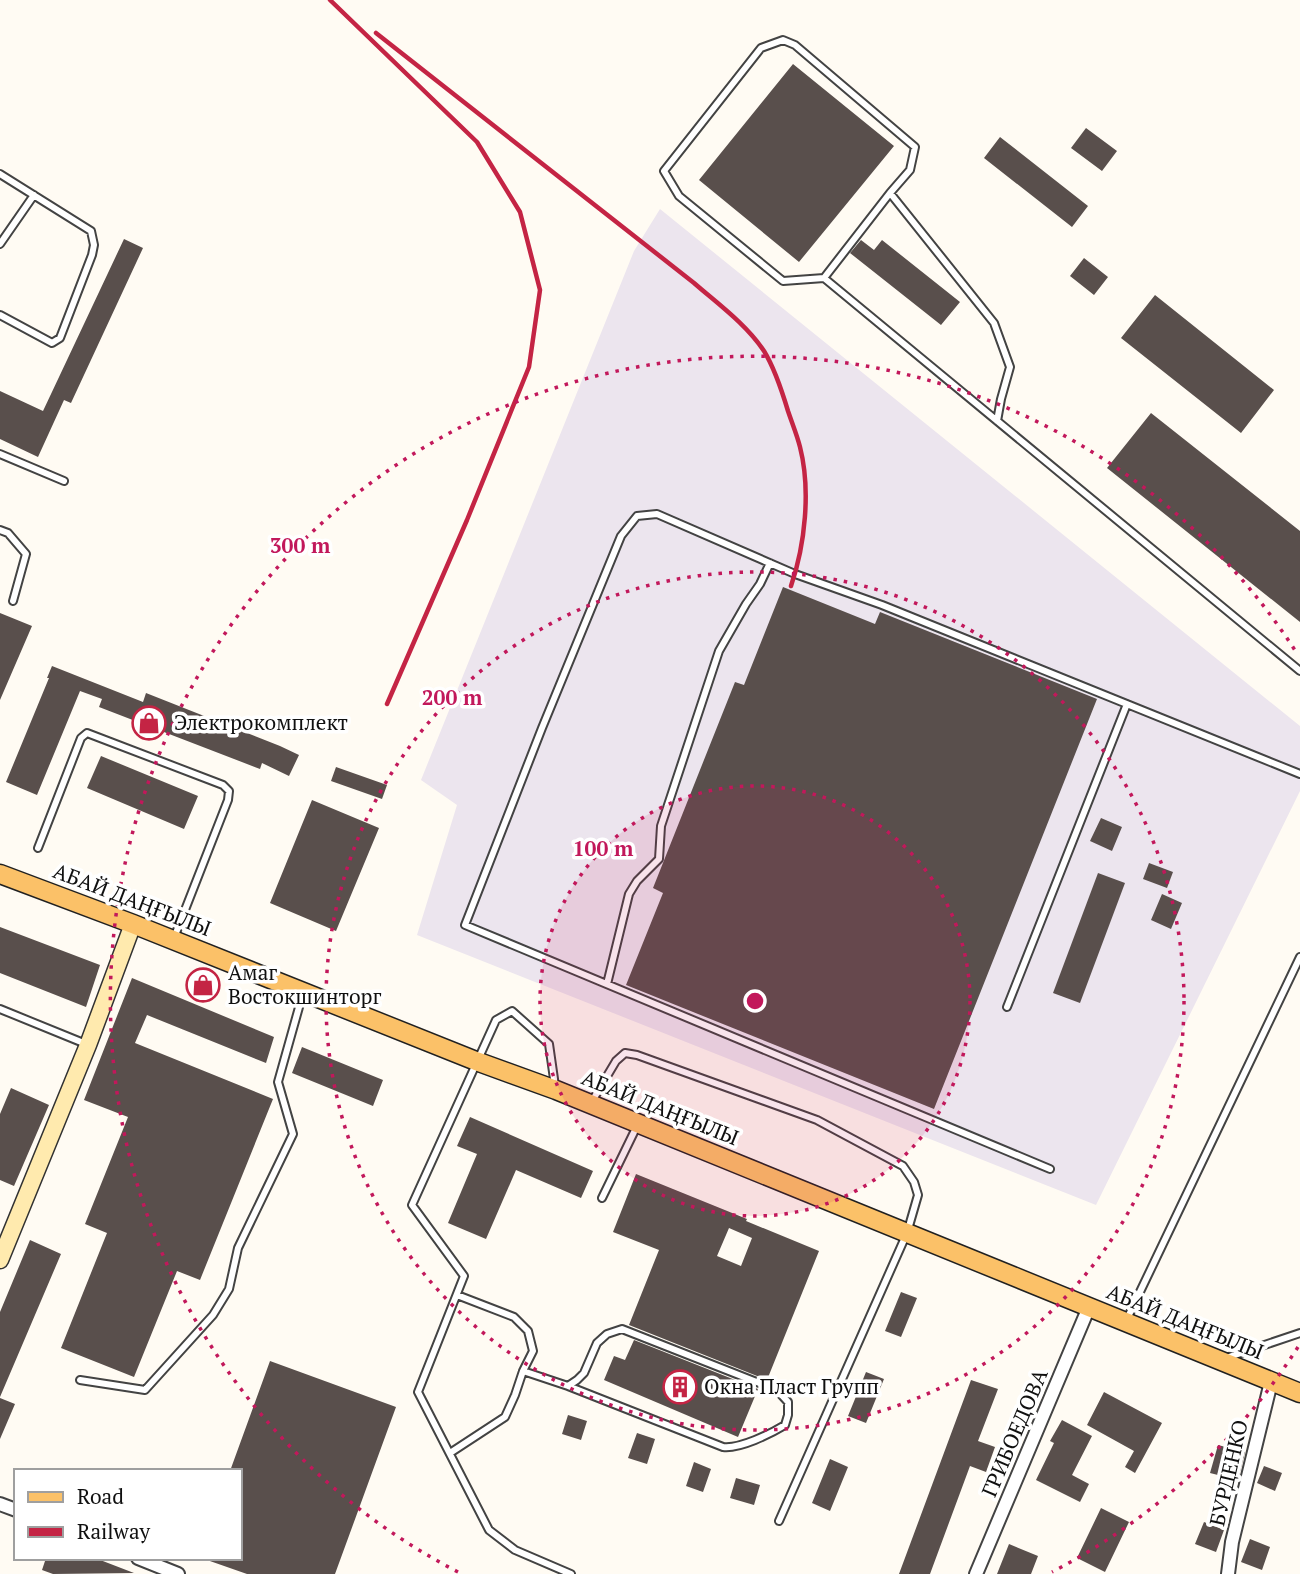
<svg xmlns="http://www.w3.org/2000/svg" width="1300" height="1574" viewBox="0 0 1300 1574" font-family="'PT Serif',serif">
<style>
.industrial{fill:#ece5ee}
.building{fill:#594f4c;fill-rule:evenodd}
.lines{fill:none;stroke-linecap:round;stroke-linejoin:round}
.lane-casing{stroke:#434343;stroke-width:10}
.street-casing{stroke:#434343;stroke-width:16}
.secondary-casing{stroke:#323232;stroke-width:19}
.primary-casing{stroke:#212121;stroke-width:21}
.lane{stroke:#fff;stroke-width:6}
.street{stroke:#fff;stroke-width:12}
.secondary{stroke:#ffeaae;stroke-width:16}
.primary{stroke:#fbc168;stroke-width:18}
.rail{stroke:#c42444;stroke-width:4.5}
.ring{fill:none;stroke:#c2185b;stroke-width:3.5;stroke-dasharray:3.5 7}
.labels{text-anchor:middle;stroke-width:7;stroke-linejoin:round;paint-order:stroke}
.poi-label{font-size:21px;fill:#101010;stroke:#fff;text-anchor:start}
.street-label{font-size:21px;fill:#101010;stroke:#fff}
.centre{fill:#c2185b;stroke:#fff;stroke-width:3.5}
.ring-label{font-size:21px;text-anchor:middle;font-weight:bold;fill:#c2185b;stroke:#fff;stroke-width:7;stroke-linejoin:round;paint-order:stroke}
</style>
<rect width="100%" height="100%" fill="#fffbf3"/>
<path class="industrial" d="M660 209 1300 726V791L1096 1205 417 935 457 805 421 780 634 251Z"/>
<path class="building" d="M793 64 894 146 799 262 699 180Z
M1086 128 1117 151 1102 171 1071 148Z
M1000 137 1088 206 1072 227 984 158Z
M124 239 143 248 71 403 64 400 38 457 0 439V391L43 411Z
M861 240 874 250 882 240 960 302 941 325 850 253Z
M1084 258 1108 277 1094 295 1070 276Z
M1155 295 1274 390 1241 433 1121 338Z
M1151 413 1300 531V622L1107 468Z
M783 587 875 624 880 612 1097 699 934 1109 626 985 663 893 653 888 735 682 744 685Z
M0 613 32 626 0 700Z
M52 666 143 702 146 693 280 746 299 755 289 776 262 763 260 769 99 707 102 699 80 691 37 795 6 782 49 678H47Z
M101 756 198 796 184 829 87 788Z
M336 767 387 785 382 799 331 781Z
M312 800 379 828 336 931 270 903Z
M1101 818 1122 827 1112 851 1090 841Z
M1149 863 1173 872 1167 888 1143 879Z
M1098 873 1125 883 1080 1003 1053 993Z
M1162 894 1182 903 1171 929 1151 920Z
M0 927 100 965 86 1007 0 973Z
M132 978 274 1037 266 1063 147 1015 135 1043 273 1099 200 1280 177 1271 134 1377 61 1348 107 1233 85 1224 128 1117 84 1100Z
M302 1047 383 1080 373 1106 292 1073Z
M11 1088 49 1105 14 1186 0 1180V1114Z
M470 1117 593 1171 581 1198 516 1170 486 1239 448 1223 477 1154 457 1146Z
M636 1174 747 1219 746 1221 819 1251 767 1380 629 1325 659 1250 613 1232ZM729 1228 752 1238 741 1266 717 1256Z
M30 1240 61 1254 0 1397V1312Z
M901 1292 917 1298 901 1337 885 1331Z
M634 1340 758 1389 738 1437 604 1380 614 1356 625 1360Z
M270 1361 396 1407 335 1574H247L207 1560 208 1558H240V1471H230Z
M866 1372 884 1379 866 1423 848 1416Z
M971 1380 998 1389 978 1441 995 1447 986 1472 970 1466 930 1574H899Z
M1104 1392 1162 1423 1135 1473 1125 1467 1134 1451 1087 1425Z
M0 1398 15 1404 0 1439Z
M568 1415 587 1421 581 1440 562 1434Z
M1062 1420 1092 1436 1072 1475 1089 1484 1080 1502 1036 1480 1054 1443 1050 1441Z
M637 1433 655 1439 647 1464 628 1458Z
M1218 1445 1245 1452 1238 1480 1210 1473Z
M830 1459 848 1467 830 1511 812 1503Z
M694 1462 711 1469 703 1492 686 1486Z
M1264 1466 1282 1473 1275 1491 1257 1483Z
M736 1478 760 1485 754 1505 730 1498Z
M1101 1508 1129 1522 1105 1572 1077 1558Z
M1204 1522 1224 1530 1216 1552 1195 1544Z
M1250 1539 1270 1547 1262 1570 1241 1562Z
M1009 1544 1038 1556 1031 1574H997Z
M46 1558H95L134 1573 53 1574 42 1570Z"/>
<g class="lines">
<defs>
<path id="lane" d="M0 174 91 231 94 245 92 255 60 338 52 343 0 315
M890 193 994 323 1010 367 1001 399 997 421
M0 244 34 195
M824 278 890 193 910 170 915 147 795 45 783 40 761 48 664 171 679 196 783 281 824 278 1300 671
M0 454 64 481
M0 530 8 533 26 554 13 601
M38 848 81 738 87 733 223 785 229 791 228 800 174 938
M607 984 629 894 637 881 659 859 661 826 719 651 746 604 760 584 770 563
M1007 1007 1127 704
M0 1009 86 1044
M555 1086 549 1044 512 1011 496 1020 412 1205 464 1276 418 1392 489 1530 515 1550 571 1574
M591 1103 616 1061 625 1053 637 1055 817 1120 903 1166 914 1182 918 1195 907 1233 779 1521
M1050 1169 465 925 542 728 621 536 637 516 657 514 795 574 882 605 1300 774
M602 1198 637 1126
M457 1295 514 1317 528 1331 533 1351 523 1371 568 1386 577 1380 584 1373 597 1343 607 1334 622 1329 777 1390 788 1402V1415L785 1425C770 1434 740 1449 723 1447L568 1386
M1127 1319 1300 957
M1226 1358 1300 1333
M80 1380 145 1390 213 1315 229 1289 238 1248 293 1134 278 1082 303 993
M450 1453 505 1417 515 1395 523 1371"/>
<path id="street" d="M0 1504 16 1510
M138 1558 178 1574
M976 1574 1089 1307
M1228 1574 1232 1542 1271 1382"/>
<path id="secondary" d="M0 1260 88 1045 133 924"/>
<path id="primary" d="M0 874 133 924 476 1061 556 1090 1300 1393"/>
</defs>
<use href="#lane" class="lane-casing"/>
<use href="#street" class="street-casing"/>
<use href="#secondary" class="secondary-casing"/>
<use href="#primary" class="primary-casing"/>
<use href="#lane" class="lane"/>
<use href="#street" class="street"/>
<use href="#secondary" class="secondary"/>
<use href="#primary" class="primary"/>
<path class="rail" d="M330 0 477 142 520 212 540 290 529 367 467 520 387 704
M376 33 694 283C718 304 746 324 764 351 775 369 782 391 788 411 792 423 797 435 800 447 811 490 805 545 791 586"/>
</g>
<circle cx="755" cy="1001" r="215" fill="#c2185b" fill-opacity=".12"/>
<g class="ring">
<circle cx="755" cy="1001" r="215"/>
<circle cx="755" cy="1001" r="429"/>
<path d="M1298 1347A644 644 0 0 1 1052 1572M458 1572A644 644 0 1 1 1298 655"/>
</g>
<defs>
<symbol id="shop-ring" viewBox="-11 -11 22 22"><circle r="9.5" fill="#fff" stroke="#c42444" stroke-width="1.5"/><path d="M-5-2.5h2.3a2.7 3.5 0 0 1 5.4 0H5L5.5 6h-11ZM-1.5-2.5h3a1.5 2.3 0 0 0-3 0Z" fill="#c42444"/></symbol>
<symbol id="building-ring" viewBox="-11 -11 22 22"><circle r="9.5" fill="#fff" stroke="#c42444" stroke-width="1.5"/><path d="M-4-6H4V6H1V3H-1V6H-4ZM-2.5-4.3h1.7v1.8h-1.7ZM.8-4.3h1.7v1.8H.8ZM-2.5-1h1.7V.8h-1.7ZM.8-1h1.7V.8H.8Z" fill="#c42444"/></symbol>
</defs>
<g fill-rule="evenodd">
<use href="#shop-ring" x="130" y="704" width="38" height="38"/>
<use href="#shop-ring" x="184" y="966" width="38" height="38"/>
<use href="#building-ring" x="661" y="1368" width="38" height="38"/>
</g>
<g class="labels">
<g class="poi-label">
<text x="174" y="730">Электрокомплект</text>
<text x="228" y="980">Амаг<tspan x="228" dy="24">Востокшинторг</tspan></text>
<text x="704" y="1394">Окна Пласт Групп</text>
</g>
<g class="street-label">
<text transform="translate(132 900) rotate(21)" y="7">АБАЙ ДАҢҒЫЛЫ</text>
<text transform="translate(660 1108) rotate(22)" y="7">АБАЙ ДАҢҒЫЛЫ</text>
<text transform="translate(1185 1322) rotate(22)" y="7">АБАЙ ДАҢҒЫЛЫ</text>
<text transform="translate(1015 1433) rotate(-67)" y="7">ГРИБОЕДОВА</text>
<text transform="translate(1229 1473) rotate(-77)" y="7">БУРДЕНКО</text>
</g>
</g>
<circle cx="755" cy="1001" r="10" class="centre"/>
<g class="ring-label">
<text x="300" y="553">300 m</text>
<text x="452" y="705">200 m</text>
<text x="603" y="856">100 m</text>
</g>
<rect x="14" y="1469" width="228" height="91" fill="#ffffff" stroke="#9f9f9f" stroke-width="2"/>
<rect x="28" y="1492" width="35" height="10" fill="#fbc168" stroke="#9f9f9f" stroke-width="2"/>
<text x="77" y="1504" font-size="21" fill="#101010">Road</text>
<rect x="28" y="1527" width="35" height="10" fill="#c42444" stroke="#9f9f9f" stroke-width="2"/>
<text x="77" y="1539" font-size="21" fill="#101010">Railway</text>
</svg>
